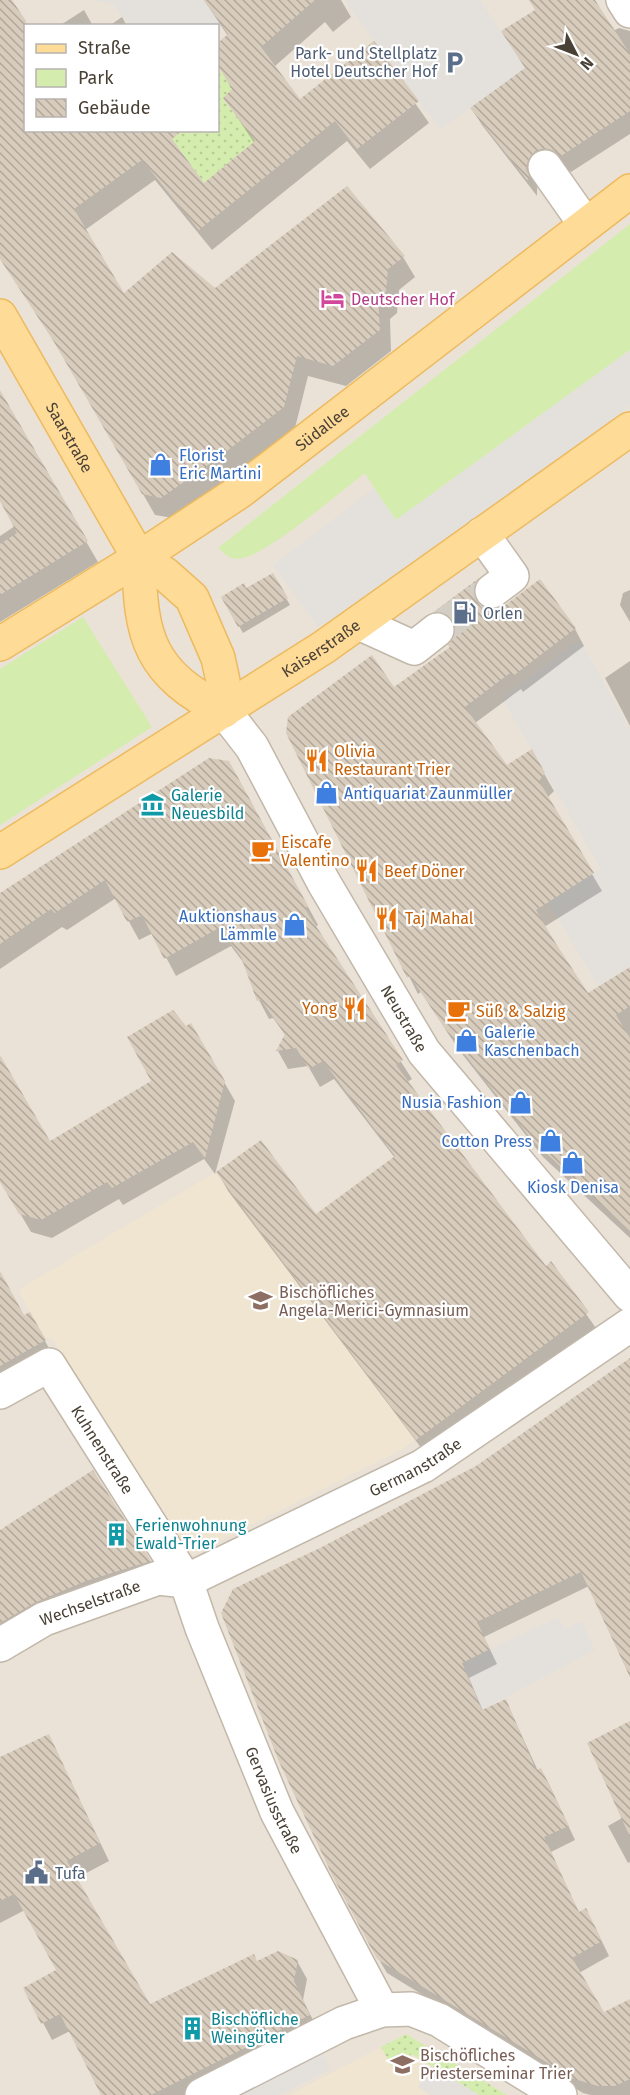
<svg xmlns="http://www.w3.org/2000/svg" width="630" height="2095" viewBox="0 0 630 2095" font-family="'Fira Sans',sans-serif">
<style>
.residential{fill:#eae2d6;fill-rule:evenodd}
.education{fill:#f0e5d1}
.grass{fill:url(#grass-dots)}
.park{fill:#d4edae}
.parking{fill:#e4e1dd}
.shadow{fill:#0003}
.building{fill:url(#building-back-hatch)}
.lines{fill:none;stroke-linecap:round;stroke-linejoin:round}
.minor-tunnel{stroke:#d3cec5;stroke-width:33;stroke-dasharray:33 16;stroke-linecap:butt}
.minor-casing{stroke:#c2b8aa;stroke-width:36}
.major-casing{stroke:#edba5f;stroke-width:36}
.minor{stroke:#fff;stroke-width:33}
.major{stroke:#ffdb98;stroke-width:33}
.labels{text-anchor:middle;stroke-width:4.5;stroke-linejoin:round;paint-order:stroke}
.service-label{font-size:16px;fill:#4e5e75;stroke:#fff;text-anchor:start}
.hotel-label{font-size:16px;fill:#b23c85;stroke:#fff;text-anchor:start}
.street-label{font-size:16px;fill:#4a4136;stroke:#fff}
.shop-label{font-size:16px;fill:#366cbe;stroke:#fff;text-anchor:start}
.food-label{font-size:16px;fill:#c56008;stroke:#fff;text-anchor:start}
.culture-label{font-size:16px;fill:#0d838f;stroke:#fff;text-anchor:start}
.education-label{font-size:16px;fill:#785e54;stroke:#fff;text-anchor:start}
</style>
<defs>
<pattern id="grass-dots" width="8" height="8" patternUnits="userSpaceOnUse" patternTransform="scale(1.5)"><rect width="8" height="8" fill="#d4edae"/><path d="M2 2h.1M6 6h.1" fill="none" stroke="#b8cc96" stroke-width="1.8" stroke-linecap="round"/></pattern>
<pattern id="building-back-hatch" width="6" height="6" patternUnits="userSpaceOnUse" patternTransform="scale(1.5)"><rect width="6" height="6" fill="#d8ccbd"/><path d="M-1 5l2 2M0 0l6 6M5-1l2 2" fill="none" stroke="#b1a79a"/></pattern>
</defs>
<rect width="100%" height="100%" fill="#f5f1e9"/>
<path class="residential" d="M0 0H630V2095H0V483L40 458 0 390ZM26 26H218V130H26Z"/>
<path class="education" d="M382 1027 404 1060 396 1065 546 1266 422 1357 460 1409 401 1450 185 1558 53 1339 45 1338 18 1290 216 1172 261 1140 316 1214 395 1156 329 1058Z
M406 2034 507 2095H289Z"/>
<path class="grass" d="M220 70 233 88 223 99 242 124 266 132 204 183 166 131 218 130V72Z
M406 2034 507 2095H479L412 2054 392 2067 381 2047Z"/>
<path class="park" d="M630 224V350L395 521 365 473C340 492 269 553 243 558 232 561 225 555 218 548Z
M83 617 152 727 0 825V669Z"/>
<path class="parking" d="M90 0H204L221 25 218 28V26L129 25 113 4Z
M344 0H480L525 68 440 130Z
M630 350V406L347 612 318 627 273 565 374 488 396 520Z
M580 640 630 729V967L598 986 548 902 601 869 502 699Z
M558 1617 564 1629 582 1621 595 1650 482 1710 462 1663Z
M320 2048 330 2069 280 2095H229Z
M431 2066 479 2095H430L418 2087Z"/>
<path class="shadow" d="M0 0H10L26 26V130L168 134 204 186 255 144 225 99 233 90 218 64V45L228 36 204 0H341L351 17 333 32 325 22 274 67 300 102 373 43 429 123 370 169 347 141 212 250 155 180 85 230 124 295 215 290 403 257 415 277 399 290 397 313 390 319 391 351 346 386 308 376 295 428 226 482 173 518 155 515 68 363 0 256Z
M529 0H593L613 31 619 28 630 31V134L571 172 564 167 537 177V196L482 125 472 109 526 69 537 11Z
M84 10 93 26H59Z
M122 17 127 26H109Z
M0 394 98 562 0 622V536L15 526 0 500Z
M273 575 290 605 243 633 223 598 246 590Z
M478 581 487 597 483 609 575 629 584 646 523 692 521 689 475 723 506 767 531 751 554 791 547 798 602 891 544 927 587 995 630 970V1238L543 1157 459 1050 421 992 418 994 287 733 394 690 452 648 456 629 447 628 437 612Z
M630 590V622L620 605 623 593Z
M630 661V726L605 678Z
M239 781 318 925 315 927 412 1079 407 1082 546 1268 551 1264 598 1331 428 1457 228 1191 218 1173 316 1216 395 1158 334 1079 320 1087 308 1066 288 1069 278 1051 286 1036 273 1018 269 1019 259 1000 246 966 231 946 176 976 153 933 139 940 116 898 67 930 62 927 0 969V894Z
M191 1025 235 1101 215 1174 204 1159 123 1205 119 1199 52 1238 31 1232 0 1179V1073L49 1143 153 1081 185 1028Z
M0 1282 24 1317 40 1332 55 1359 0 1390Z
M630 1360V1677L589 1586 484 1637 497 1664 469 1678 483 1711 506 1701 538 1771 541 1770 549 1784 575 1840 551 1852 579 1914 594 1925 609 1956 579 1973 603 2014 630 2002V2095H591L583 2093 387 1973 378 1958 321 1549 477 1467Z
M0 1532 150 1561 160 1579 0 1648Z
M630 1723V1862L628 1863 608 1826 622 1818Z
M49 1736 109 1861 75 1879 150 2006 257 1963 297 1961 307 1979 303 2000 319 2032 194 2095H102L70 2031 52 2040 25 1988 58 1970 25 1910 0 1923V1759Z"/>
<path class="building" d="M0 0H12L26 21V130H183L172 139 204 183 255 141 223 98 232 89 218 66V43L228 34 204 0H315L261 47 300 99 374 41 419 101 357 149 335 121 199 230 142 160 74 209 124 293 172 252 215 288 347 186 405 256 388 269 386 292 378 297 380 330 333 366 297 356 284 407 214 461 161 498 142 494 54 342 0 259Z
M529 0H595L630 54V111L561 156 552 150 544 148 535 151 528 160 526 169 530 178 527 180 470 108 525 68 501 31 535 10Z
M0 390 88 541 0 595V544L17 533 0 501Z
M273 573 288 598 238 627 221 597 244 583 246 588Z
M479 578 473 593 477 602 484 608 494 610 504 606 540 579 576 628 513 676 510 673 465 707 507 765 532 749 545 773 539 781 594 873 536 910 553 939 588 993 630 967V1006L616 1015 630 1038V1231L532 1140 448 1033 410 976 407 978 286 733 288 717 372 655 394 687 450 647 448 645 455 636V627L451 618 445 613 435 611Z
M209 758 229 761 308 906 305 909 403 1060 396 1065 546 1266 551 1261 589 1312 416 1440 216 1172 261 1140 316 1214 395 1156 323 1061 309 1069 296 1048 276 1051 285 1034 261 1000 257 1001 241 957 219 928 164 959 142 915 127 922 105 880 55 913 51 909 0 944V893Z
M173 1010 186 1026 191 1023 225 1081 205 1158 193 1142 112 1188 107 1182 41 1220 19 1214 0 1182V1055L50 1141 151 1081 127 1037Z
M0 1271 24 1315 30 1312 46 1340 0 1366Z
M630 1358V1677L581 1572 477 1622 490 1649 462 1663 482 1710 506 1699 536 1770 541 1768 569 1826 544 1837 579 1912 586 1908 602 1941 572 1958 604 2012 630 1999V2079L615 2086H598L574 2079 377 1959 333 1877 279 1762 221 1613 233 1589 320 1548 476 1466Z
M93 1470 151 1561 86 1581 34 1603 0 1623V1530Z
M630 1721V1837L587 1743Z
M49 1734 100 1843 67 1861 150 2004 254 1954 257 1961 278 1951 298 1960 294 1981 310 2015 151 2095H101L60 2014 41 2024 23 1988 56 1970 14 1894 0 1901V1757Z"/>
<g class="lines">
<path class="minor-tunnel" d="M437 630 492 591"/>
<defs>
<g id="minor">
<path d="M623 0 630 11"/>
<path d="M545 167 585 224"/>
<path d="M482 534 512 576 492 591"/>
<path d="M359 623 414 648 437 630"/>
<path id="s1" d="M224 711 252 747 324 883 424 1052 630 1295"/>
<path id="s2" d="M0 1392 49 1365 186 1581 202 1628 277 1812 382 2010"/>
<path id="s3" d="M186 1581 423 1466 630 1325"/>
<path id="s4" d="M0 1645 44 1619 158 1578 186 1581"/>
<path d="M202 2095 344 2023 382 2010 411 2009 439 2020 560 2095"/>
</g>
<g id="major">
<path id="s5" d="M0 316 139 558 165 574 192 598 218 658 223 681 224 711"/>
<path d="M139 558C140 638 149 673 224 711"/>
<path id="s6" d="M0 644 139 558 239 492 630 191"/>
<path id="s7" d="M0 852 324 647 630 429"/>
</g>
</defs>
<use href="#minor" class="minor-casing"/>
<use href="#major" class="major-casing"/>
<use href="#minor" class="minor"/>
<use href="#major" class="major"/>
</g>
<defs>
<symbol id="parking-bare" viewBox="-9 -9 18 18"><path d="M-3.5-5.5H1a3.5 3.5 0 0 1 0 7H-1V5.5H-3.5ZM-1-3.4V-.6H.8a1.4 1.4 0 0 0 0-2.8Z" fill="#5c6f8a" stroke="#fff" stroke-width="2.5" paint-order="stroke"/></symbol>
<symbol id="hotel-bare" viewBox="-9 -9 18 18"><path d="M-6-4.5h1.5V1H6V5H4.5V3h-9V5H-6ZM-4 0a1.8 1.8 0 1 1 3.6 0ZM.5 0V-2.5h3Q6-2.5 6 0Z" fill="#d1479c" stroke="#fff" stroke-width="2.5" paint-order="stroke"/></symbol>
<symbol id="shop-bare" viewBox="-9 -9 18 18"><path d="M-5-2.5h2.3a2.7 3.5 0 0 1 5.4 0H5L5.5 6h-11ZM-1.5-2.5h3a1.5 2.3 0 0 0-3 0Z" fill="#3f7fe0" stroke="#fff" stroke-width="2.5" paint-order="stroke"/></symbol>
<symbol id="fuel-bare" viewBox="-9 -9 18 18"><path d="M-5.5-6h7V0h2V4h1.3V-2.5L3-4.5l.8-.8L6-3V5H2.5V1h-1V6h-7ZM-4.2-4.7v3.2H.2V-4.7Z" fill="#5c6f8a" stroke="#fff" stroke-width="2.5" paint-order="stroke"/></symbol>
<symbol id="restaurant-bare" viewBox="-9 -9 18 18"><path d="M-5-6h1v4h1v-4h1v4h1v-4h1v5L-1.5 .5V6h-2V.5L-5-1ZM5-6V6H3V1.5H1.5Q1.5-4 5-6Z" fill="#e8710a" stroke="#fff" stroke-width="2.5" paint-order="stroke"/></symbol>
<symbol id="museum-bare" viewBox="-9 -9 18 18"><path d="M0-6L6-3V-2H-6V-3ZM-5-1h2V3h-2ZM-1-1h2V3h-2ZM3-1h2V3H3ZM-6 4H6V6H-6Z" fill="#0f9aa8" stroke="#fff" stroke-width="2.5" paint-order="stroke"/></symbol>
<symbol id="cafe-bare" viewBox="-9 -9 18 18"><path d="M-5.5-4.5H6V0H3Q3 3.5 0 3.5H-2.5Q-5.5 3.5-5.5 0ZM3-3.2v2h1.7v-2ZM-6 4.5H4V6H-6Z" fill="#e8710a" stroke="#fff" stroke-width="2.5" paint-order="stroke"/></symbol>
<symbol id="school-bare" viewBox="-9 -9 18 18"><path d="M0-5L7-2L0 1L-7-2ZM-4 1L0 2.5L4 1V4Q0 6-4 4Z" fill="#8d6e63" stroke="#fff" stroke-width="2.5" paint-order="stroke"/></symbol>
<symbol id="building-bare" viewBox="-9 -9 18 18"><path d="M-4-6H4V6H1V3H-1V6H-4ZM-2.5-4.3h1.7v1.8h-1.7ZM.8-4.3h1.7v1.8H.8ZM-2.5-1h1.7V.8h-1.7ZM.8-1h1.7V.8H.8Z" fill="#0f9aa8" stroke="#fff" stroke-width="2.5" paint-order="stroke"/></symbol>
<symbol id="civic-bare" viewBox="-9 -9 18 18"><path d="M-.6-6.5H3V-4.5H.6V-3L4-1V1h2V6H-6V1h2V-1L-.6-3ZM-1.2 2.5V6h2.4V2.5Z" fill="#5c6f8a" stroke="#fff" stroke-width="2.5" paint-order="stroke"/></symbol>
<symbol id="university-bare" viewBox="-9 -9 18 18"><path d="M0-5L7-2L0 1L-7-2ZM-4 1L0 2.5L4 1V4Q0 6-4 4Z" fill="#8d6e63" stroke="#fff" stroke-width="2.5" paint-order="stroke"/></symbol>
</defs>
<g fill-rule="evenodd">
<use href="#parking-bare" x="438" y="46" width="33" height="33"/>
<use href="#hotel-bare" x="316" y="282" width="33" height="33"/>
<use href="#shop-bare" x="144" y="448" width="33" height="33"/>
<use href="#fuel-bare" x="448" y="596" width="33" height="33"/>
<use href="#restaurant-bare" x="300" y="744" width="33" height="33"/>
<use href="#shop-bare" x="310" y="776" width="33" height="33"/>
<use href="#museum-bare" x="136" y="788" width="33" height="33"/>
<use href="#cafe-bare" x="246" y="834" width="33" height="33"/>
<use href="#restaurant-bare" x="350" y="854" width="33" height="33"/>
<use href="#restaurant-bare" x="370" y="902" width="33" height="33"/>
<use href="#shop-bare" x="278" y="908" width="33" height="33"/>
<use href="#restaurant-bare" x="338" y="992" width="33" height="33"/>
<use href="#cafe-bare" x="442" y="994" width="33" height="33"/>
<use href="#shop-bare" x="450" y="1024" width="33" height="33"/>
<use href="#shop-bare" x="504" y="1086" width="33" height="33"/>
<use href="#shop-bare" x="534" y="1124" width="33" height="33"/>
<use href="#shop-bare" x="556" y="1146" width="33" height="33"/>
<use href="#school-bare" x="244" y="1284" width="33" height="33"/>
<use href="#building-bare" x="100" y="1518" width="33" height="33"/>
<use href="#civic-bare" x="20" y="1856" width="33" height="33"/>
<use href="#building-bare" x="176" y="2012" width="33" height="33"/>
<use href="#university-bare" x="386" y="2048" width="33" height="33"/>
</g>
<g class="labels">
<g class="service-label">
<text x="437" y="59" text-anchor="end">Park- und Stellplatz<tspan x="437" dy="18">Hotel Deutscher Hof</tspan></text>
<text x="483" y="619">Orlen</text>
<text x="55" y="1879">Tufa</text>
</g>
<g class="hotel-label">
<text x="351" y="305">Deutscher Hof</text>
</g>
<g class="street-label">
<text dy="6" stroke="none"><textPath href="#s6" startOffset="388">Südallee</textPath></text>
<text dy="6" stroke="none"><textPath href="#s5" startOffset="140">Saarstraße</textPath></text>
<text dy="6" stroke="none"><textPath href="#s7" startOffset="380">Kaiserstraße</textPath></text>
<text dy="6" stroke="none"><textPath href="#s1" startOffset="357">Neustraße</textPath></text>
<text dy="6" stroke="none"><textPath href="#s2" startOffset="156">Kuhnenstraße</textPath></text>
<text dy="6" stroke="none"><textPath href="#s3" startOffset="256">Germanstraße</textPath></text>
<text dy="6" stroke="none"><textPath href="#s4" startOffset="100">Wechselstraße</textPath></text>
<text dy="6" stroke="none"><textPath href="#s2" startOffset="548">Gervasiusstraße</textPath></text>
</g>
<g class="shop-label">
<text x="179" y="461">Florist<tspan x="179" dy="18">Eric Martini</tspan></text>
<text x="344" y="799">Antiquariat Zaunmüller</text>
<text x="277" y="922" text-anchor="end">Auktionshaus<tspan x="277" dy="18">Lämmle</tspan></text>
<text x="484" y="1038">Galerie<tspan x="484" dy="18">Kaschenbach</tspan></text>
<text x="502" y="1108" text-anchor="end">Nusia Fashion</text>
<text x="532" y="1147" text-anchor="end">Cotton Press</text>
<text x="573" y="1193" text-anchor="middle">Kiosk Denisa</text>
</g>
<g class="food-label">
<text x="334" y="757">Olivia<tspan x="334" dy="18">Restaurant Trier</tspan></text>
<text x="281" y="848">Eiscafe<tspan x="281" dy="18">Valentino</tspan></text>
<text x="384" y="877">Beef Döner</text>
<text x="405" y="924">Taj Mahal</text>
<text x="337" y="1014" text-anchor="end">Yong</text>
<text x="476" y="1017">Süß &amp; Salzig</text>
</g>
<g class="culture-label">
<text x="171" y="801">Galerie<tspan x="171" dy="18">Neuesbild</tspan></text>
<text x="135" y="1531">Ferienwohnung<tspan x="135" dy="18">Ewald-Trier</tspan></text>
<text x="211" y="2025">Bischöfliche<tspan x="211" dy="18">Weingüter</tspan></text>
</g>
<g class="education-label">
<text x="279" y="1298">Bischöfliches<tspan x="279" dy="18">Angela-Merici-Gymnasium</tspan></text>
<text x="420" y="2061">Bischöfliches<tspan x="420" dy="18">Priesterseminar Trier</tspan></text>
</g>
</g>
<rect x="24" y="24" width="195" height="108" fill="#ffffff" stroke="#b7b3af" stroke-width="1.5"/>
<rect x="36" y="44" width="30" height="9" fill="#ffdb98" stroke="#b7b3af" stroke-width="1.5"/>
<text x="78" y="54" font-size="18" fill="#4a4136">Straße</text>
<rect x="36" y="69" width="30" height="18" fill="#d4edae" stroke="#b7b3af" stroke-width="1.5"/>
<text x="78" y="84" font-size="18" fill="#4a4136">Park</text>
<rect x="36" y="99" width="30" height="18" fill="url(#building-back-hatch)" stroke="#b7b3af" stroke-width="1.5"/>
<text x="78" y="114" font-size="18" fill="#4a4136">Gebäude</text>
<g transform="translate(576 54) rotate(132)" stroke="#ffffff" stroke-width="4.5" paint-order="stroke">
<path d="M0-4.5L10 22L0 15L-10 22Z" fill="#4a4136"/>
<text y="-9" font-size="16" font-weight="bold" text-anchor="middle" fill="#4a4136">N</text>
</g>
</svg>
